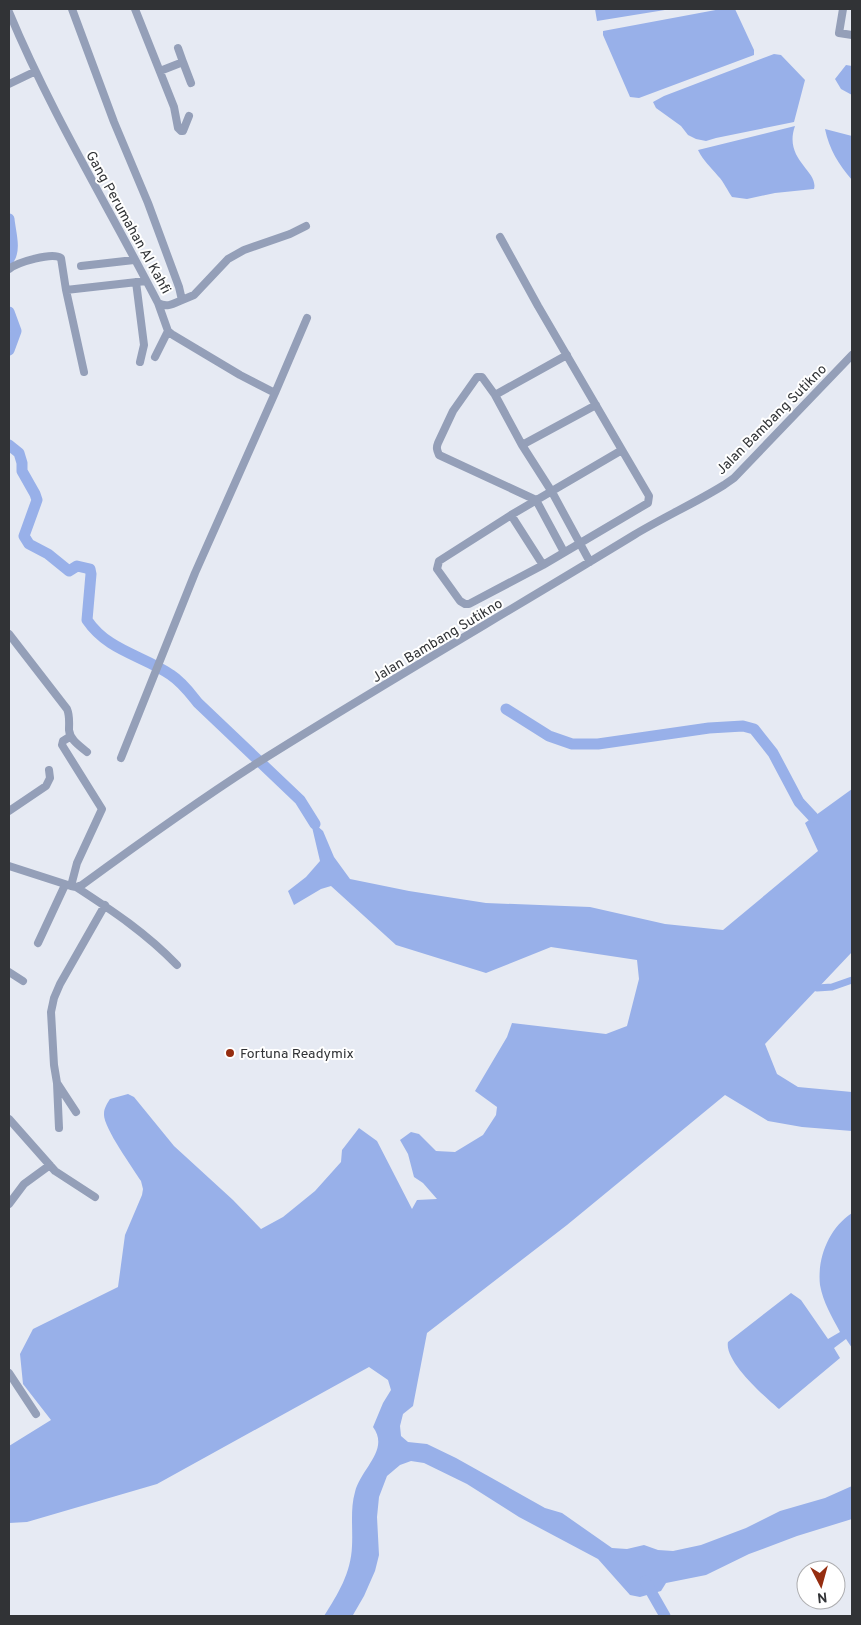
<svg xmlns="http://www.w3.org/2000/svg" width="861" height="1625" viewBox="0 0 861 1625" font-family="Overpass,sans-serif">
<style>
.water{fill:#98b0e9}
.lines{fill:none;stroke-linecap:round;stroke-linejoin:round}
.canal{stroke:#98b0e9;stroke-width:7}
.river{stroke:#98b0e9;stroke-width:11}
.minor{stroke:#949fb8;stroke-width:8}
.poi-dot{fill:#952d10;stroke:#fff;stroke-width:2}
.labels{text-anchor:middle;stroke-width:4;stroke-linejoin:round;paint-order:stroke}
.street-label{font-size:14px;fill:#313336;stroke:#fff}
.poi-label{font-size:14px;fill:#313336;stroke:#fff;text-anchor:start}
</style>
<rect width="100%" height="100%" fill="#e6eaf3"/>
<path class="water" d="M595 9H671L597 21Z
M721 9H735L754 50V55L639 98 630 97 603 35V31Z
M774 54 781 55 805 80 794 122 716 138 706 141 696 139 688 135 681 126 656 108 653 102 664 96Z
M846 65 852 66V95L841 89 835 79Z
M795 126C783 160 819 171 814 189L775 193 747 199 732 197C727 190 724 182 718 176 710 166 704 162 698 150Z
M825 129 852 136V180C839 165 829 149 825 129Z
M852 789V952L765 1044 777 1074 798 1087 852 1092V1131L802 1127 768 1121 725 1095 567 1225 427 1333 413 1406 403 1414 400 1426 401 1436 408 1442 427 1444 456 1458 545 1508 562 1513 612 1548 627 1549 644 1545 658 1550 673 1551 701 1545 746 1528 780 1511 825 1498 852 1486V1519L797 1536 749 1554 706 1575 666 1583 661 1591 640 1597 630 1595 598 1559 519 1517 467 1484 424 1463 411 1461 400 1465 387 1476 379 1497 377 1517 379 1555 375 1571 364 1596 353 1615 324 1616C338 1594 351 1573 352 1546 353 1529 350 1509 355 1492 361 1468 390 1450 373 1427L383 1403 391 1390 388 1380 369 1367 157 1484 27 1522 9 1523V1446L51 1420 23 1384 20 1354 33 1329 118 1287 125 1235 142 1195 143 1189 141 1181C133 1168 103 1127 104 1114 104 1108 107 1104 110 1099L128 1094 134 1097 174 1146 233 1200 261 1229 283 1217 315 1191 341 1162 342 1150 359 1128 377 1141 412 1209 417 1200 437 1199 423 1183 414 1177 408 1154 400 1140 411 1132 419 1134 436 1151 455 1152 483 1135 496 1115 497 1107 475 1091 507 1037 512 1023 606 1034 627 1026 639 979 637 960 551 947 486 973 396 945 331 886 321 889 294 905 288 891 306 877 320 861 312 827 315 824 323 831 334 857 350 879 409 891 486 903 590 907 665 924 723 930 818 851 805 823Z
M852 1213V1268L851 1271 852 1283V1348L846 1339 834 1348 840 1358 779 1409C765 1397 724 1361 728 1342L791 1293 801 1300 828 1339 840 1332C832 1317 823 1302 820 1285 817 1258 829 1228 852 1213Z"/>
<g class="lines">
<path class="canal" d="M817 988 832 987 852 980"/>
<path class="river" d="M9 219C10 231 16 249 9 259
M9 312 16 331 9 350
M9 445 19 453 22 463V471L35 494 37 500 24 536 29 544 48 554 69 571 77 566 90 569 91 574 87 620C108 651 142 655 171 675 182 682 190 693 198 703L300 800 315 824
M506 709 549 736 572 744H598L709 728 743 726 754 729 773 753 799 802 813 817
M645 1581 665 1616"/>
<path class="minor" d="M135 9 174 107 178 128 181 131H183L189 116
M843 9 839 33 852 35
M9 12C51 113 108 206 158 303 167 308 173 304 182 300L179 287 148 203 114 122 72 9
M178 48 183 62
M160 71 183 62 191 83
M9 84 34 72
M500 237 538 306 622 450
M81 266 134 260
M9 269C18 262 52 252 61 258L66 290 146 281
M136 282 144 345 140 362
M66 290 84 372
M182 300 194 295 228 259 244 250 290 234 306 226
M158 303 168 331 173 335 240 375 275 393 307 318
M155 357 168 331
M495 395 567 355
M522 445 596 405
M622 450 649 496 648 503 543 565 469 604H465L460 601 437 569 439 561 511 515Z
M511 515 543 565
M564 552 536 500 439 455C437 450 436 448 438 443L453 411 477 377H482L495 395 522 445 552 492 590 562
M9 634 67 709C70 716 69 722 69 730 70 740 80 746 87 752
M121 758 195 573 275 393
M9 811 46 786 50 778 49 770
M9 866 71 886 76 887 82 885C138 844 195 803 254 765 379 686 508 612 634 535 664 517 695 503 724 485L734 478 852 355
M71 886 77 863 102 809 62 745 63 741 71 736
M76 887C113 911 146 933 177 965
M38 943 65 885
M9 972 23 981
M57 1083 59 1128
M76 1112 57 1083 54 1065 51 1012 54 998 60 984 105 905
M9 1119 55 1171 95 1197
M9 1204 24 1184 50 1165
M9 1373 36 1414"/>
</g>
<circle class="poi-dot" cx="230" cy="1053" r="5"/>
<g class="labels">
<g class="street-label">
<text transform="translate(129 222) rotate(61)" y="5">Gang Perumahan Al Kahfi</text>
<text transform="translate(771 419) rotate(-45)" y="5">Jalan Bambang Sutikno</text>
<text transform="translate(437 640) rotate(-31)" y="5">Jalan Bambang Sutikno</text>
</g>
<g class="poi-label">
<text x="240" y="1058">Fortuna Readymix</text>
</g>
</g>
<rect width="861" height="1625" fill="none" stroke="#313336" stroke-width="20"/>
<g transform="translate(821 1585) rotate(174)"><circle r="24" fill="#ffffff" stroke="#adadaf"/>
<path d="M0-4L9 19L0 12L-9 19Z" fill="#952d10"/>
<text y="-8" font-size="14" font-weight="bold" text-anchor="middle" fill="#313336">N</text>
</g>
</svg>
